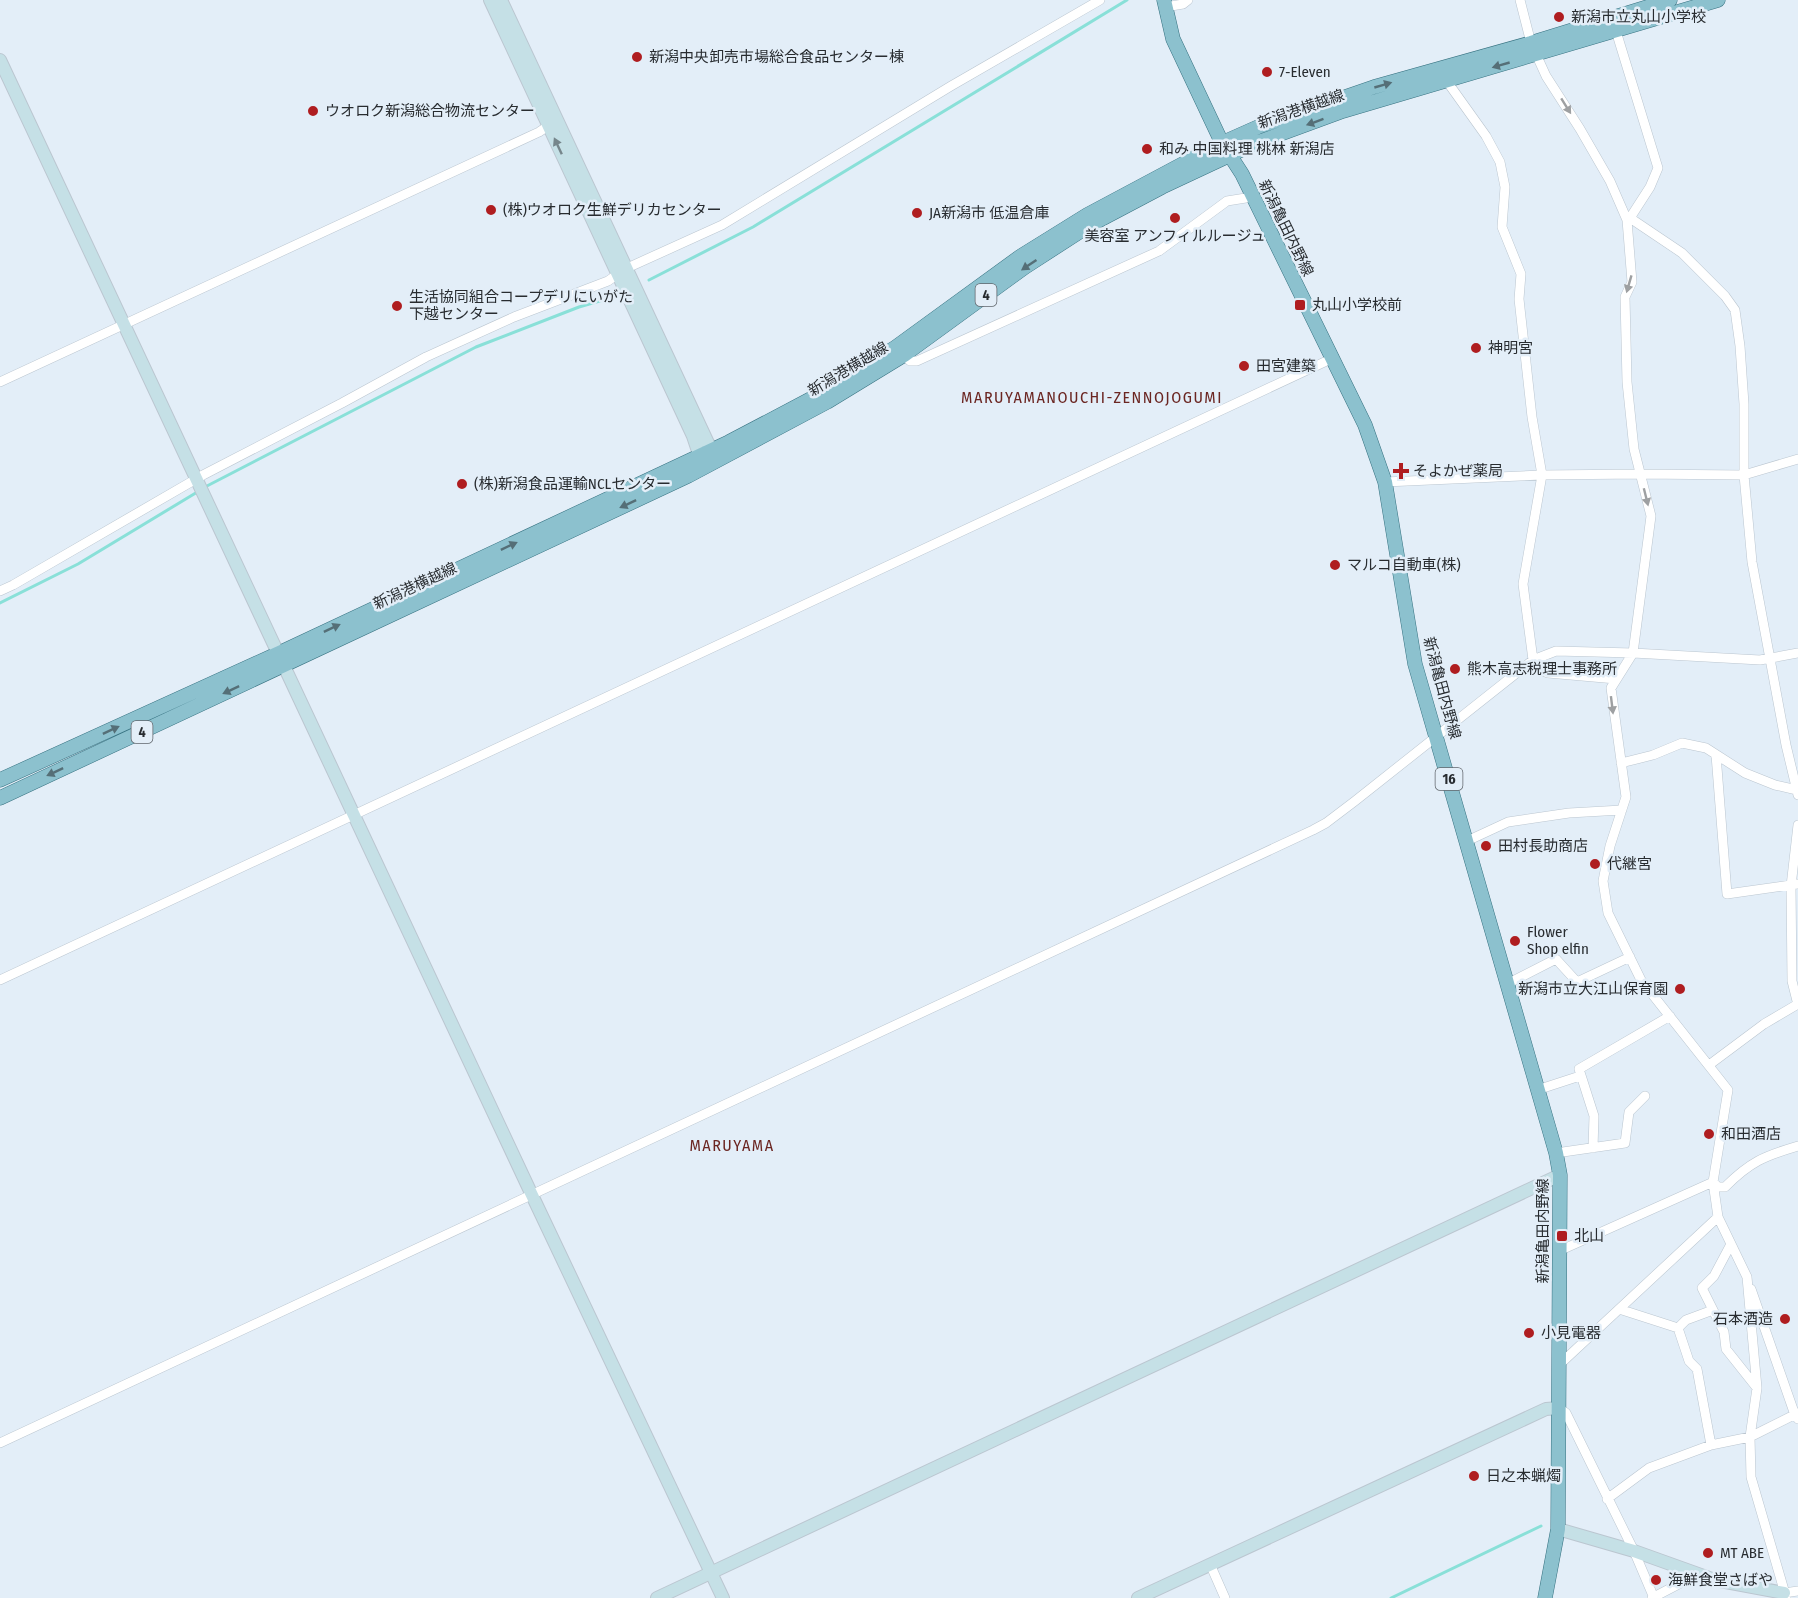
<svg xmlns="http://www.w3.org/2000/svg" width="1798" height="1598" viewBox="0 0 1798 1598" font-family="'Fira Sans Condensed','Noto Sans JP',sans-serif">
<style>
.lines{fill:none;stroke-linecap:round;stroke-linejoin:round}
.stream{stroke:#89e0d8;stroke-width:3}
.street-casing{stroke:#bbc6d0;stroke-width:10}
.secondary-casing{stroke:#bbc6d0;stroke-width:14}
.primary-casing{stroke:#377281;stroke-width:15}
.street{stroke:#fff;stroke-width:9}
.secondary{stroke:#c5e0e6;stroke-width:12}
.primary{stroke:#8cc1ce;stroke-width:14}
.oneway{fill:#556f77}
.oneway2{fill:#9ea0a2}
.oneway3{fill:#76868b}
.poi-dot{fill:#af1d20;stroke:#e3eef8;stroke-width:2}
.labels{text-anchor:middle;stroke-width:5;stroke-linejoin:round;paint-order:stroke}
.shield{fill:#e3eef8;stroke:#60666c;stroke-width:1.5}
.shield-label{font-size:14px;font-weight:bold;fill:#282c30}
.poi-label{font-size:15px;fill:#282c30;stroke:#e3eef8;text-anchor:start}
.street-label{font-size:15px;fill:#282c30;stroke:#e3eef8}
.neighbourhood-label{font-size:16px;letter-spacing:1.5px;fill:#6b2622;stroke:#e3eef8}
</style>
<rect width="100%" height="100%" fill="#e3eef8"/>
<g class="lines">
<path class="stream" d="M649 280 753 227 1127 0
M205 487 476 347 579 307 610 298
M0 603 78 564 199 491
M1391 1598 1541 1526"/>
<defs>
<path id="street" d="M1520 0 1531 43 1546 76 1580 129 1610 181 1627 220 1632 282 1625 297 1627 382 1634 449 1651 516 1633 653 1611 688 1626 797 1610 846 1603 881 1608 913 1641 980 1728 1090 1713 1182 1718 1217 1747 1277 1757 1388 1750 1437 1751 1477 1786 1597
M1165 7 1183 4 1188 0
M1616 31 1658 168 1650 187 1630 218
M1446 80 1486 136 1500 162 1505 187 1502 227 1521 274 1519 299 1532 417 1542 475 1523 584 1533 660 1540 670 1548 673 1616 679
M1627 220 1630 218 1682 253 1725 296 1735 310 1740 346 1744 404V475L1752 562 1786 745 1798 795
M904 355 910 361H917L1159 251 1227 201 1252 197
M0 382 539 132 548 126
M1385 482 1542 475 1640 474 1744 475 1798 459
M0 591 13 585 203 475 342 403 426 357 514 317 608 281 625 269 722 225 951 86 1100 0
M1716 755 1727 894 1798 884
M1621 763 1653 755 1682 743 1706 748 1745 773 1775 785 1797 790
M1798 825 1791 886 1792 981 1798 1005
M1467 841 1508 822 1569 813 1622 810
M0 980 1333 358
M1507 984 1556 959 1577 982 1630 957
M1709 1065 1764 1024 1798 1004
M1537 1090 1580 1076
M1593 1148 1594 1116 1579 1069 1670 1016
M1556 1153 1625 1143 1629 1112 1645 1096
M1731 1244 1714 1276 1702 1288 1724 1332 1726 1349 1757 1388
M1559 1251 1713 1182 1718 1187H1725C1750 1162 1764 1156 1798 1146
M1751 1289 1795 1415 1798 1419
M1619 1309 1678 1328
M1559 1365 1718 1217
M1559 1408 1566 1413 1634 1551 1654 1598
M0 1443 1313 830 1326 823 1355 801 1533 660 1556 651 1633 653 1760 660 1798 653
M1711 1445 1697 1369 1689 1361 1678 1328 1686 1320 1713 1310
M1607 1499 1649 1468 1711 1445 1750 1437 1798 1413
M1210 1564 1225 1598
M1784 1593 1798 1591
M1652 1598 1698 1574"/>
<path id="secondary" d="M490 0 693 436 702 463
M501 0 715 458
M0 60 531 1193 723 1598
M1558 1529 1634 1551 1715 1580 1784 1593
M657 1598 1560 1175
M1138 1598 1546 1409 1559 1408"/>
<path id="primary" d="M1164 0 1173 39 1222 143 1242 174 1365 425 1385 482 1415 664 1556 1153 1560 1175 1558 1529 1545 1598
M0 780 279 653 729 442 824 392 896 347 1021 256 1087 215 1222 143 1258 127 1374 87 1531 43 1670 0
M0 798 688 476 827 402 904 355 1025 267 1090 225 1162 187 1256 143 1343 111 1718 0"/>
</defs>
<use href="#street" class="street-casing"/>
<use href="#secondary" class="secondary-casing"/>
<use href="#primary" class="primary-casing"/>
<use href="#street" class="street"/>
<use href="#secondary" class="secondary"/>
<use href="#primary" class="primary"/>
</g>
<defs><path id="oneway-solid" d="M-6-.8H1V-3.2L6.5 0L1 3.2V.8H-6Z" transform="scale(1.5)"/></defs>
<g class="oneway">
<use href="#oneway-solid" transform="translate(1501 65) rotate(164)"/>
<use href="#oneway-solid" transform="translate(1383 85) rotate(-16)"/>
<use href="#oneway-solid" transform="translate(1315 122) rotate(160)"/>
<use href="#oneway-solid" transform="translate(1029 265) rotate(146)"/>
<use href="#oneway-solid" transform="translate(628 504) rotate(155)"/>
<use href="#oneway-solid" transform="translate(509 546) rotate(-25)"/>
<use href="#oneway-solid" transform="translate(332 628) rotate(-25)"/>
<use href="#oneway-solid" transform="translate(231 690) rotate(155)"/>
<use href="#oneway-solid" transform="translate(111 730) rotate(-25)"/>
<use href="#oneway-solid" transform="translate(55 772) rotate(155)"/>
</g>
<g class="oneway2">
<use href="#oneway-solid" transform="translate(1566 106) rotate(58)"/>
<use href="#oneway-solid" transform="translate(1629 284) rotate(106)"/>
<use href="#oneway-solid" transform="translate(1646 497) rotate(76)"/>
<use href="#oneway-solid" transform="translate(1612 705) rotate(83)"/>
</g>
<use class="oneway3" href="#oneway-solid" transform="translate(558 146) rotate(-115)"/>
<g class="poi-dot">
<circle cx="1559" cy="17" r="6"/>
<circle cx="637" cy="57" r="6"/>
<circle cx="1267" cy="72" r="6"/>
<circle cx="313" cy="111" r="6"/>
<circle cx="1147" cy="149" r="6"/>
<circle cx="491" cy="210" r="6"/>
<circle cx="917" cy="213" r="6"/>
<circle cx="1175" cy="218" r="6"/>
<rect x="1294" y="299" width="12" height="12" rx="3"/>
<circle cx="397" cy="306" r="6"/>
<circle cx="1476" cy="348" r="6"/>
<circle cx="1244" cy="366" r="6"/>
<path d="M1398 462h6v6h6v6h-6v6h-6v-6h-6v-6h6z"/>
<circle cx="462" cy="484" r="6"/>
<circle cx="1335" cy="565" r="6"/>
<circle cx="1455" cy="669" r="6"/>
<circle cx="1486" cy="846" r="6"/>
<circle cx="1595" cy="864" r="6"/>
<circle cx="1515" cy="941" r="6"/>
<circle cx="1680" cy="989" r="6"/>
<circle cx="1709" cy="1134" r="6"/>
<rect x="1556" y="1230" width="12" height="12" rx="3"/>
<circle cx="1785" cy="1319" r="6"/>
<circle cx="1529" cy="1333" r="6"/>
<circle cx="1474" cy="1476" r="6"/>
<circle cx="1708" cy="1553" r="6"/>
<circle cx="1656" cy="1580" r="6"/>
</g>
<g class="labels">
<g class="shield">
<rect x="975.5" y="284" width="21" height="22" rx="4.5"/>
<rect x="131.5" y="721" width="21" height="22" rx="4.5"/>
<rect x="1435.5" y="768" width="27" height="22" rx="4.5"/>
</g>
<g class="shield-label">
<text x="986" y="300">4</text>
<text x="142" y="737">4</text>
<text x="1449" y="784">16</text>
</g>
<g class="poi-label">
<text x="1571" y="22">新潟市立丸山小学校</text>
<text x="649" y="62">新潟中央卸売市場総合食品センター棟</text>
<text x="1279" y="77">7-Eleven</text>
<text x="325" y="116">ウオロク新潟総合物流センター</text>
<text x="1159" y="154">和み 中国料理 桃林 新潟店</text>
<text x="503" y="215">(株)ウオロク生鮮デリカセンター</text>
<text x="929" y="218">JA新潟市 低温倉庫</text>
<text x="1175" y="241" text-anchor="middle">美容室 アンフィルルージュ</text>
<text x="409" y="302">生活協同組合コープデリにいがた<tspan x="409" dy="17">下越センター</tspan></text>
<text x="1312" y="310">丸山小学校前</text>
<text x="1488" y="353">神明宮</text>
<text x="1256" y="371">田宮建築</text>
<text x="1413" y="476">そよかぜ薬局</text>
<text x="474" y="489">(株)新潟食品運輸NCLセンター</text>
<text x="1347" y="570">マルコ自動車(株)</text>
<text x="1467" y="674">熊木高志税理士事務所</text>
<text x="1498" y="851">田村長助商店</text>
<text x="1607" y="869">代継宮</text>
<text x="1527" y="937">Flower<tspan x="1527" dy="17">Shop elfin</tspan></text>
<text x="1668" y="994" text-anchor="end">新潟市立大江山保育園</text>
<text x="1721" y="1139">和田酒店</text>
<text x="1574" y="1241">北山</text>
<text x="1773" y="1324" text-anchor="end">石本酒造</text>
<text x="1541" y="1338">小見電器</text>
<text x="1486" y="1481">日之本蝋燭</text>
<text x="1720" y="1558">MT ABE</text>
<text x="1668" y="1585">海鮮食堂さばや</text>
</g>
<g class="street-label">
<text transform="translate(1301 109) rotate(-19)" y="5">新潟港横越線</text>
<text transform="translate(1286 228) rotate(64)" y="5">新潟亀田内野線</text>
<text transform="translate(848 369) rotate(-31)" y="5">新潟港横越線</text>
<text transform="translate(415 586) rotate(-25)" y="5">新潟港横越線</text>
<text transform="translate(1442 688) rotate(75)" y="5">新潟亀田内野線</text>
<text transform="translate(1543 1231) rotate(-90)" y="5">新潟亀田内野線</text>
</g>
<g class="neighbourhood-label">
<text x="1092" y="403">MARUYAMANOUCHI-ZENNOJOGUMI</text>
<text x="732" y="1151">MARUYAMA</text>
</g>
</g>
</svg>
